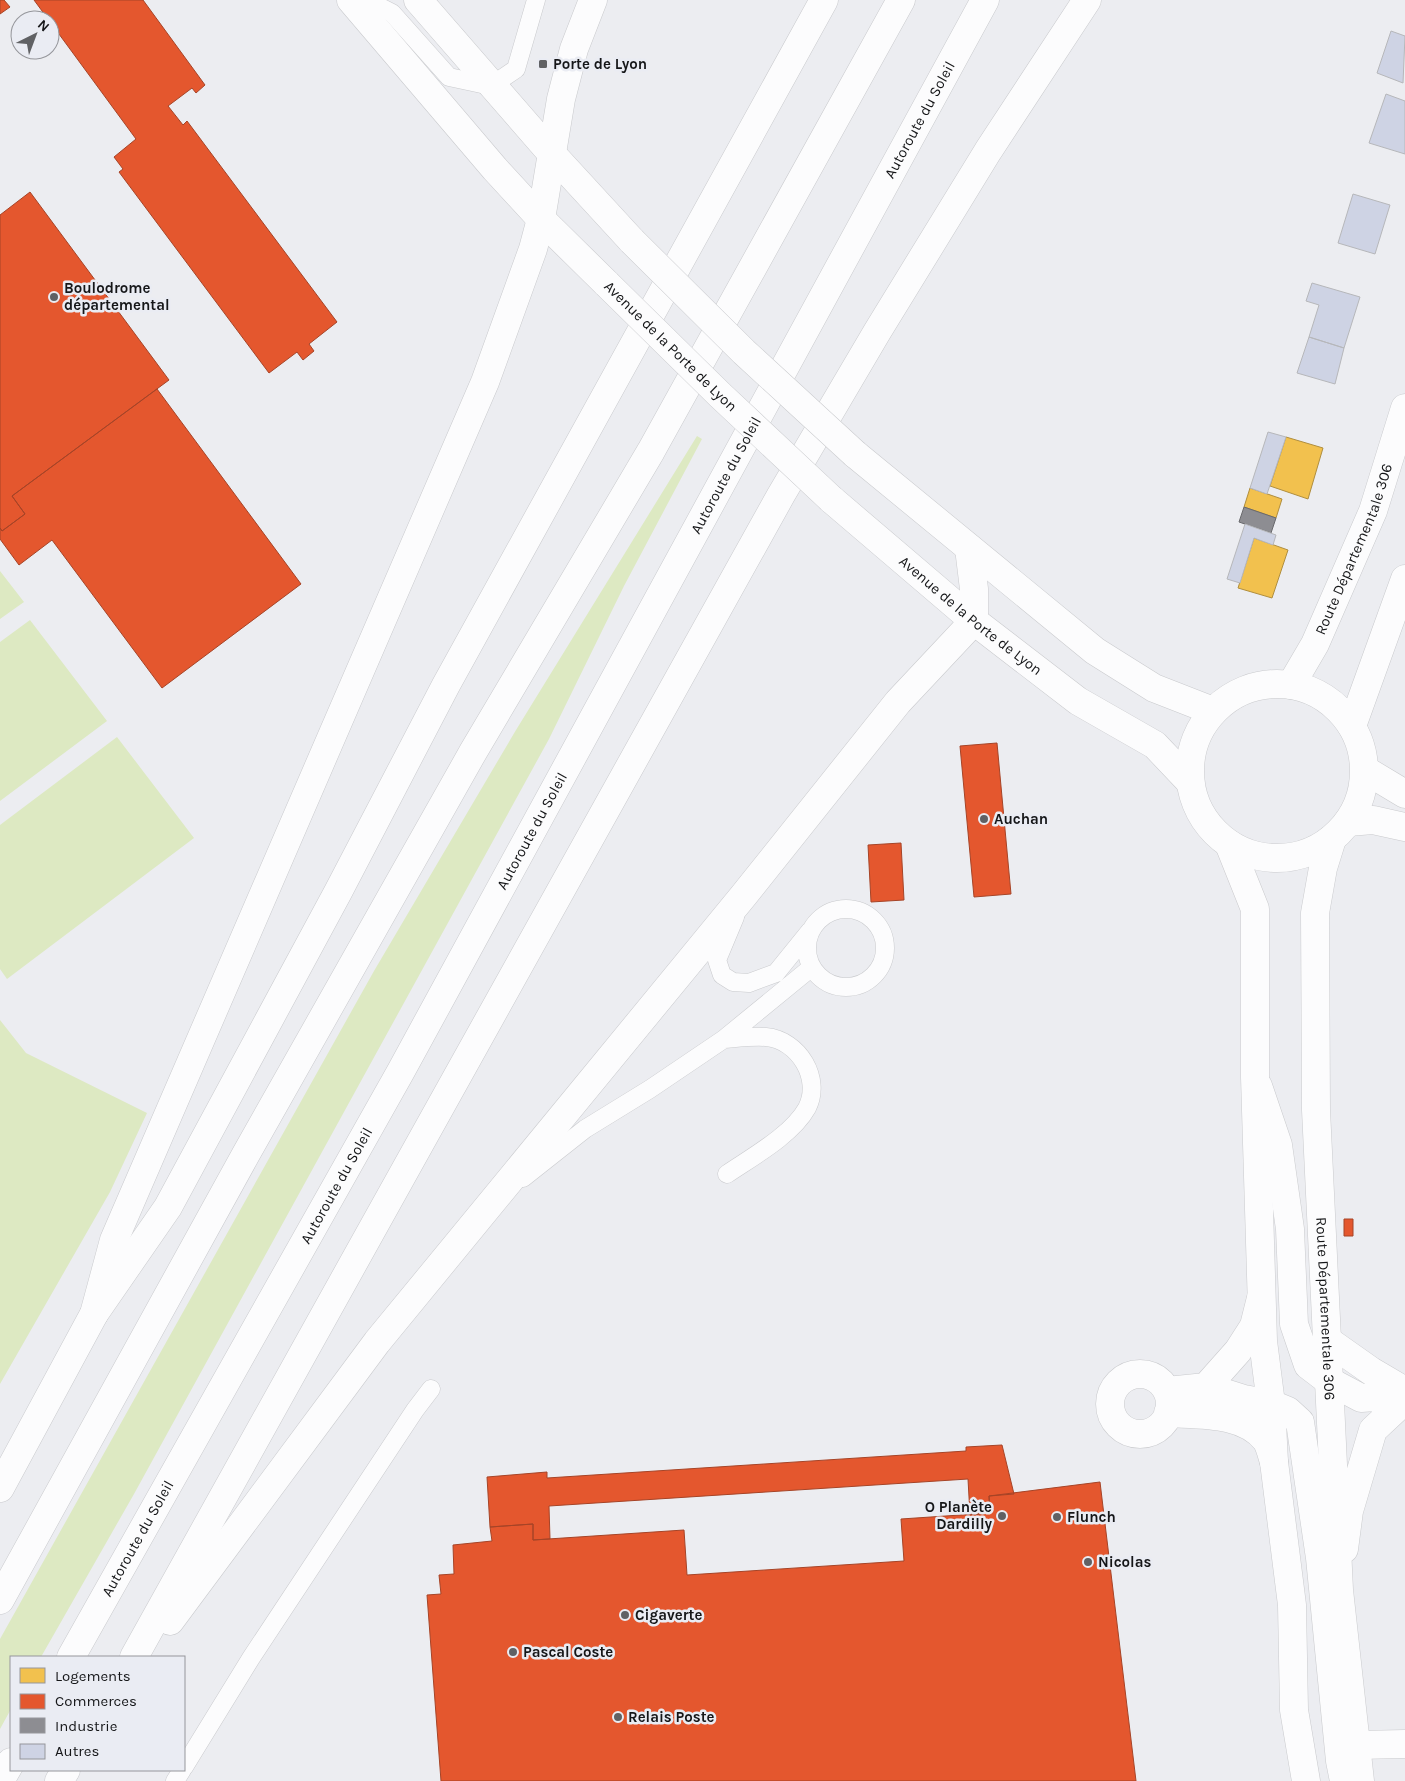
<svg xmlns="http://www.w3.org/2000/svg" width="1405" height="1781" viewBox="0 0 1405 1781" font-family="Karla,sans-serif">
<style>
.green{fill:#dde9c2}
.homes{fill:#f2c14e;stroke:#b08e3e}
.shops{fill:#e4572e;stroke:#a64427}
.industry{fill:#8d8d92;stroke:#69696d}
.building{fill:#ced3e4;stroke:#b6b7ba}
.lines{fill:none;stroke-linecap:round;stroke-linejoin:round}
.lane-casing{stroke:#c9cacd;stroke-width:19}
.street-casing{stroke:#c9cacd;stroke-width:29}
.secondary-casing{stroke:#c9cacd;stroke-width:29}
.primary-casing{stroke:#c9cacd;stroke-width:29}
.highway-casing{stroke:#c9cacd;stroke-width:29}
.lane{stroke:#fcfcfd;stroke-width:18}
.street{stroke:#fcfcfd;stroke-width:28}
.secondary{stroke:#fcfcfd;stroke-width:28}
.primary{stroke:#fcfcfd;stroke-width:28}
.highway{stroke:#fcfcfd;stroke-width:28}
.primary-bridge-casing{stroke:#c9cacd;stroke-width:29;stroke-linecap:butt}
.primary-bridge{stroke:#fcfcfd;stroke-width:28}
.poi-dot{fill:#606164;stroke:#eaecf3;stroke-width:2}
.labels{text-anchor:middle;stroke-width:5;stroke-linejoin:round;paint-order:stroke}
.poi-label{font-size:15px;font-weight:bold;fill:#151618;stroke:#eaecf3;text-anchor:start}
.street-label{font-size:15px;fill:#151618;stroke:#eaecf3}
</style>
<rect width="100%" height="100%" fill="#ecedf1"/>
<path class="green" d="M697 436 702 439 624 586 549 739 134 1494 41 1657H11V1709L0 1729V1639L374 971 516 730Z
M0 571 24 602 0 619Z
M30 620 107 721 0 801V642Z
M117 737 194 838 7 979 0 969V825Z
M0 1020 26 1053 147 1113 110 1192 0 1384Z"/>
<path class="homes" d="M1286 437 1323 448 1308 499 1270 486Z
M1250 488 1282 499 1276 518 1244 507Z
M1254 538 1288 550 1272 598 1238 588Z"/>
<path class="shops" d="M0 0H4L10 7 0 14Z
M34 0H143L205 85 196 93 192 88 168 106 183 125 187 121 337 322 309 344 314 351 303 360 297 352 269 373 119 172 123 169 114 157 136 139Z
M30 192 169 380 12 496 25 514 2 531 0 528V215Z
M157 389 301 584 162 688 52 540 19 565 0 539V528L2 531 25 514 12 496Z
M997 743 1011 894 974 897 960 746Z
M901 843 904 900 871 902 868 845Z
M1344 1219H1353V1236H1344Z
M1002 1445 1014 1494 989 1496 990 1513 970 1515 968 1479 549 1506 550 1539 533 1540V1524L490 1527 487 1477 547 1472V1478L966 1451V1447Z
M1100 1482 1136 1781H441L427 1595 441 1594 439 1575 454 1574 453 1545 492 1541 490 1527 533 1524V1540L684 1530 687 1575 904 1561 901 1519 990 1513 989 1496Z"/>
<path class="industry" d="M1244 507 1276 518 1271 533 1239 522Z"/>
<path class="building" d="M1391 31 1405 36 1403 83 1377 73Z
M1386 94 1405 101V154L1369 143Z
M1353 194 1390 205 1375 254 1338 243Z
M1312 283 1360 297 1344 348 1309 337 1319 305 1306 301Z
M1309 337 1344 348 1335 384 1297 373Z
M1268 432 1286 437 1267 494 1250 488Z
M1245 524 1276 535 1273 545 1254 538 1240 583 1227 579Z"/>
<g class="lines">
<defs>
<path id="lane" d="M366 0 392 13 449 77 491 86 516 69 536 0
M807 948a39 39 0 1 1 78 0a39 39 0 1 1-78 0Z
M735 917 717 960 722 975 733 982 749 983 776 973 810 931
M724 1039C737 1038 752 1036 766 1037 799 1040 822 1079 807 1108 792 1135 752 1157 727 1174
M523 1178 585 1129 650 1089 724 1039 812 967
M184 1767 251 1658 415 1410 431 1389
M175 1781 182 1770"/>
<path id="street" d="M1365 770 1405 794
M1348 822 1373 820 1405 827
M1258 1086 1278 1145 1290 1229 1294 1324 1308 1365 1329 1381 1361 1398 1405 1395
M1327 1340 1371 1371 1405 1391
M1110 1404a30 30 0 1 1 60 0a30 30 0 1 1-60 0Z
M1206 1387 1238 1351 1254 1326 1261 1298
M1167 1391 1206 1387 1244 1399 1271 1404 1288 1411 1300 1422 1320 1558 1340 1761 1344 1781
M1168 1413C1201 1415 1244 1412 1266 1440 1270 1446 1272 1456 1274 1462
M1344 1549 1349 1511 1373 1430 1405 1400
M1357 1745 1405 1744"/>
<path id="secondary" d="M351 0 495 169 541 219
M418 0 552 154"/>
<g id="primary">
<path d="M593 0 574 49 561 99 541 219 607 284"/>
<path d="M552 154 632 241"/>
<path d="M855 454 1095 651 1154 688 1213 711"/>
<path id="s1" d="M831 499 974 621 1078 701 1155 745 1190 782"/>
<circle cx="1277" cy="771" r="87"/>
<path id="s2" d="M1291 685 1315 644 1373 511 1405 408"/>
<path d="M1352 726 1405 579"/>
<path id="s3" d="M1332 839 1323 868 1315 913 1316 1110 1339 1590 1360 1781"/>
<path d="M1229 844 1255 909V1077L1263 1341 1271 1404 1274 1462 1292 1605 1294 1710 1306 1781"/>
</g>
<g id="highway">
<path d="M94 1314 168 1207 338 892 446 685 824 0"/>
<path d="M0 1488 94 1314 114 1240 485 382 533 249 541 219"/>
<path d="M0 1600 246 1154 473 752 651 451 901 0"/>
<path d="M170 1621 377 1342 744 895 898 702 974 621V589L969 548"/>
<path id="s4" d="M71 1657 401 1071 985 0"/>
<path d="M134 1657 781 495 877 332 988 151 1087 0"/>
<path d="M0 1781 11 1762"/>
<path d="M59 1781 66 1770"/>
</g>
</defs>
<use href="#lane" class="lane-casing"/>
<use href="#street" class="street-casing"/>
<use href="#secondary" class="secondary-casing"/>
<use href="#primary" class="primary-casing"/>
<use href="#highway" class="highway-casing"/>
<use href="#lane" class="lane"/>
<use href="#street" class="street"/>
<use href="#secondary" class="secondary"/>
<use href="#primary" class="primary"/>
<use href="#highway" class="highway"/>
<defs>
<g id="primary-bridge">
<path d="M632 241 744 352 855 454"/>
<path id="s5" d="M607 284 720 395 831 499"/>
</g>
</defs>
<use href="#primary-bridge" class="primary-bridge-casing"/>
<use href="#primary-bridge" class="primary-bridge"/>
</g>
<g class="poi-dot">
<rect x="538" y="59" width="10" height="10" rx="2.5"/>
<circle cx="54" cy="297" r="5"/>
<circle cx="984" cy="819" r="5"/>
<circle cx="1002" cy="1516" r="5"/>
<circle cx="1057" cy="1517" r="5"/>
<circle cx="1088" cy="1562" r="5"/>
<circle cx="625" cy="1615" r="5"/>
<circle cx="513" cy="1652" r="5"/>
<circle cx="618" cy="1717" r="5"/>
</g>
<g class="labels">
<g class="poi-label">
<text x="553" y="69">Porte de Lyon</text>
<text x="64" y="293">Boulodrome<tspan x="64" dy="17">départemental</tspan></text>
<text x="994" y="824">Auchan</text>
<text x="992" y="1512" text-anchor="end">O Planète<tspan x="992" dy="17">Dardilly</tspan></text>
<text x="1067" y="1522">Flunch</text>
<text x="1098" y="1567">Nicolas</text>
<text x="635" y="1620">Cigaverte</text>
<text x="523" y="1657">Pascal Coste</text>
<text x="628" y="1722">Relais Poste</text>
</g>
<g class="street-label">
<text dy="5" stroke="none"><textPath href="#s4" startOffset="1756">Autoroute du Soleil</textPath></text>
<text dy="5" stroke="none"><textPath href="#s5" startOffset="89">Avenue de la Porte de Lyon</textPath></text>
<text dy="5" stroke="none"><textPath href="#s4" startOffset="1351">Autoroute du Soleil</textPath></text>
<text dy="5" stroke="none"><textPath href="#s2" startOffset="150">Route Départementale 306</textPath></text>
<text dy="5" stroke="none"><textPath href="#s1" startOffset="182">Avenue de la Porte de Lyon</textPath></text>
<text dy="5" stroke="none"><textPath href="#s4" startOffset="946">Autoroute du Soleil</textPath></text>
<text dy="5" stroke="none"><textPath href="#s4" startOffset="541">Autoroute du Soleil</textPath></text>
<text dy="5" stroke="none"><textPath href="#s3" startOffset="472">Route Départementale 306</textPath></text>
<text dy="5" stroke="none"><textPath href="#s4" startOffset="136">Autoroute du Soleil</textPath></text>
</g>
</g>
<rect x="10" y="1656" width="175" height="115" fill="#eaecf3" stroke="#95969b"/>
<rect x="20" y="1668" width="25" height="15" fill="#f2c14e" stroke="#95969b"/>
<text x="55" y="1681" font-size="15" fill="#151618">Logements</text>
<rect x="20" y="1694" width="25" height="15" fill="#e4572e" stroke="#95969b"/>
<text x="55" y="1706" font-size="15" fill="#151618">Commerces</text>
<rect x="20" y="1718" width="25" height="15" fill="#8d8d92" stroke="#95969b"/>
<text x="55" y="1731" font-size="15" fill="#151618">Industrie</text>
<rect x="20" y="1744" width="25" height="15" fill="#ced3e4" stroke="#95969b"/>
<text x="55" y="1756" font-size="15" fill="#151618">Autres</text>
<g transform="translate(35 35) rotate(42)"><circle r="24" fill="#eaecf3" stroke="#95969b"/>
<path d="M0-4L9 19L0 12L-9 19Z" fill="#606164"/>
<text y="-8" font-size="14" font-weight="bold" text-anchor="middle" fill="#151618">N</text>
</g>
</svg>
